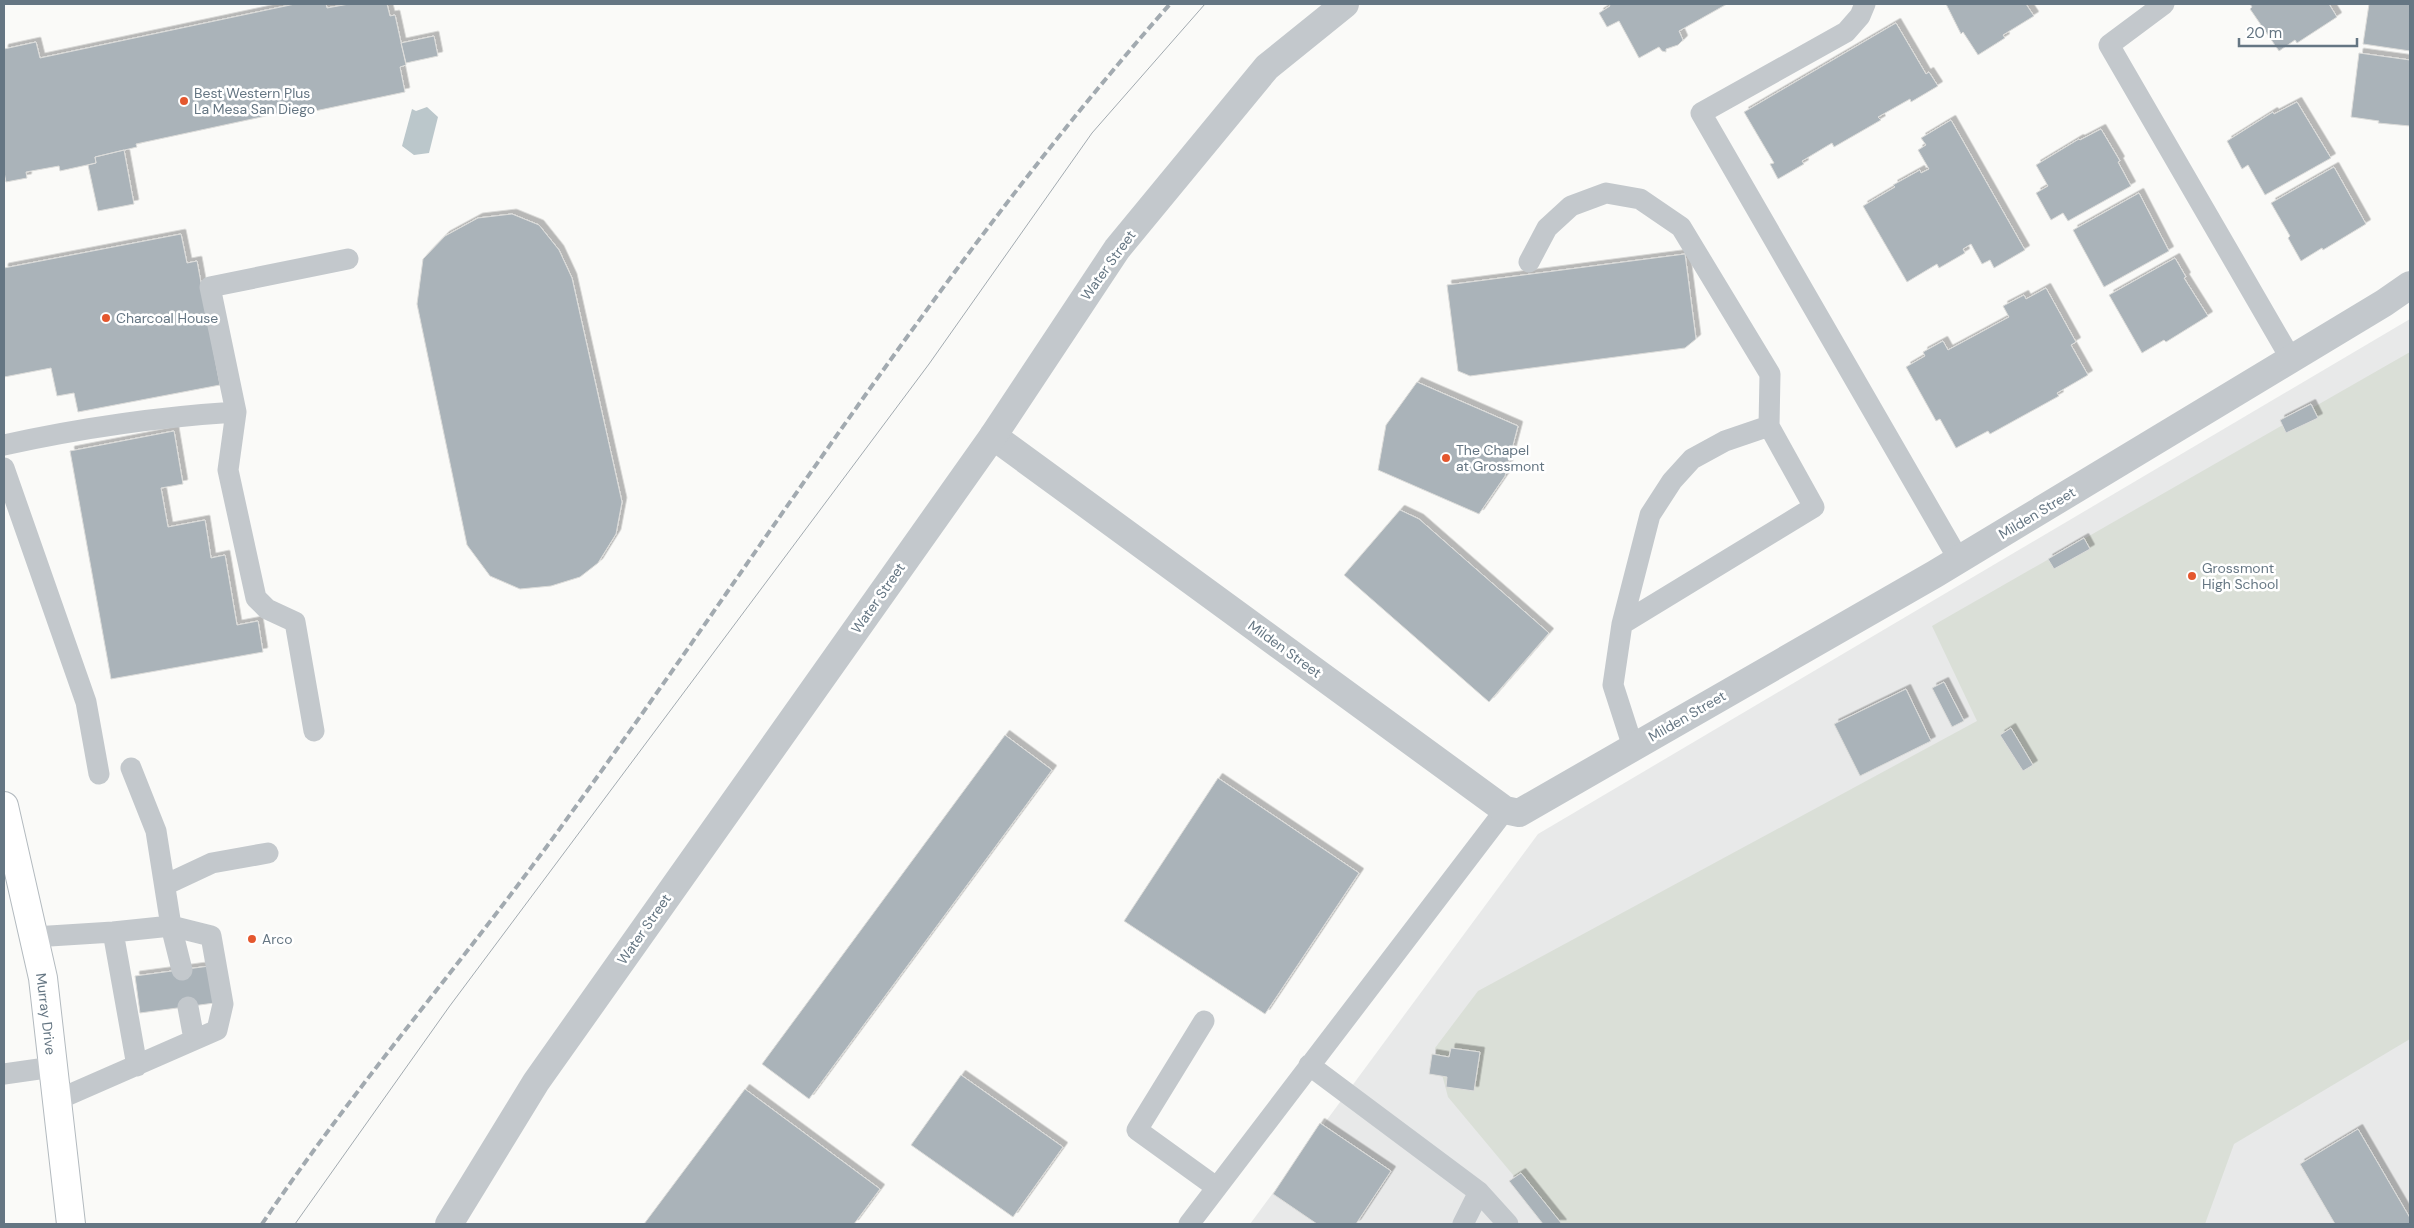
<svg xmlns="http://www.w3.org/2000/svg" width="2414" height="1228" viewBox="0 0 2414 1228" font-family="'DM Sans',sans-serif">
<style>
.built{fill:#e8e9e9}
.green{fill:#dadfd7}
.water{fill:#bbc7cb}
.building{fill:#aab3b9;stroke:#dcdcda;filter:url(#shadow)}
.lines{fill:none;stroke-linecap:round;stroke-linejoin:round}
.secondary-casing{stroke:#b3babf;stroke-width:30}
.service{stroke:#c3c8cc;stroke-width:21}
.minor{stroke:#c3c8cc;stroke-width:28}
.tertiary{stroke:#c3c8cc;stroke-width:28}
.secondary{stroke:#fff;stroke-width:28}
.tram{stroke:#a2aab0;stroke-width:1}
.rail{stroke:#a2aab0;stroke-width:4;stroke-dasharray:8 4;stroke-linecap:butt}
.poi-dot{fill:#e4572e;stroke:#fff;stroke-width:2}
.labels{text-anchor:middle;stroke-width:5;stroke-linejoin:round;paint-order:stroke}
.poi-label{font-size:14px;fill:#657683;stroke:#fff;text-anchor:start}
.street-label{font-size:14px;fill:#657683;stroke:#fff}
</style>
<defs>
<filter id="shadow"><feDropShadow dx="4.5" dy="-4.5" stdDeviation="0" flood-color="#0004"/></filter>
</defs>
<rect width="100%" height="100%" fill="#fafaf8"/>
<path class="built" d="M2410 319V1224H1250L1538 834Z"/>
<path class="green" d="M2410 352V1039L2234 1144 2205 1224H1554L1448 1097 1435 1048 1478 991 1977 721 1932 626Z"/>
<path class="water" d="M427 107 438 117 429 153 414 155 402 146 412 109 416 111Z"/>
<path class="building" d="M295 4H326L327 8 349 4H387L390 16 395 15 406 65 400 67 405 92 296 115 294 110 136 144 137 147 95 157 96 163 60 171 59 166 26 172 27 178 6 182 4 172V49L36 42 40 58Z
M1609 4H1727L1679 31 1683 40 1678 45 1666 49V52L1662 51 1659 47 1639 58 1619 21 1607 27 1599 13 1610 6Z
M1946 4H2026L2034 16 2003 35 2005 38 1978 55 1963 32 1961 34Z
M2250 4H2329L2337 17 2297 43 2295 40 2279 51 2250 9 2252 7Z
M2369 4H2410V51L2363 44Z
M1896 23 1926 74 1929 72 1938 86 1911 102 1910 99 1878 117 1881 120 1834 147 1832 143 1802 161 1804 164 1778 179 1770 164 1774 163 1744 112Z
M434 36 438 56 406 63 401 43Z
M2359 53 2410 60V126L2378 123 2379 121 2351 117Z
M2297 102 2331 158 2265 195 2248 165 2242 169 2227 141 2273 112 2274 114Z
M1951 120 2025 250 1994 268 1990 260 1982 264 1971 244 1963 249 1965 253 1939 268 1937 264 1907 282 1863 206 1895 187 1893 185 1920 170 1921 173 1929 169 1918 150 1926 145 1921 138Z
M2101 129 2120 161 2118 162 2131 186 2068 221 2063 213 2051 220 2036 193 2048 186 2036 165 2079 139 2080 140Z
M124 150 134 204 98 211 88 165 96 163 95 157Z
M2334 167 2366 224 2323 250 2322 248 2301 261 2288 238 2290 236 2271 203Z
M2139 193 2169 251 2104 287 2073 230Z
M512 214 539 225 559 250 572 278 622 502 616 534 598 563 580 577 551 586 520 589 490 576 467 545 417 304 423 259 445 236 478 218Z
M181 234 187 263 197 261 220 385 78 412 74 393 57 396 51 368 4 377V268Z
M1685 254 1696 339 1685 348 1470 376 1458 371 1447 285Z
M2175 258 2186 277 2184 278 2208 316 2166 342 2164 340 2142 353 2109 295Z
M2046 288 2076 342 2071 345 2088 375 2057 393 2059 396 1990 434 1988 431 1956 448 1940 419 1936 421 1906 367 1925 356 1923 352 1943 341 1948 350 2009 317 2003 306 2024 295 2026 299Z
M1417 382 1518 426 1505 476 1479 514 1378 470 1386 425Z
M2311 404 2318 418 2286 433 2280 420Z
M174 431 183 484 161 488 168 527 205 520 211 558 225 555 237 625 258 621 263 652 111 679 70 451Z
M1400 510 1419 519 1549 633 1489 702 1344 575Z
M2084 538 2090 549 2054 569 2048 559Z
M1944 682 1964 721 1952 727 1932 688Z
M1906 689 1931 741 1860 776 1834 724Z
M2011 728 2033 765 2023 771 2000 735Z
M1005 735 1052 770 809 1099 762 1064Z
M1218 778 1359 873 1265 1014 1124 921Z
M217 965 222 1002 140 1013 135 976Z
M1451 1048 1480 1052 1474 1091 1446 1087 1447 1077 1429 1074 1432 1054 1449 1057Z
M961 1075 1063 1147 1013 1217 911 1145Z
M745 1089 880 1189 854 1224H644Z
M1320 1123 1391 1171 1356 1224H1317L1273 1194Z
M2358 1129 2410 1218V1224H2335L2300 1164Z
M1521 1173 1562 1224H1543L1509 1181Z"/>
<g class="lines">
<defs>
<path id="secondary" d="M4 806 43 978 71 1224"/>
</defs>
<use href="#secondary" class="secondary-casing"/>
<path class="service" d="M1865 4 1860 16 1846 32 1701 113 1959 560
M2164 4 2109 45 2291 359
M1529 262 1547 228 1571 206 1606 193 1640 199 1681 227 1770 374 1769 426
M4 445C81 428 157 417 236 412
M4 468 86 702 99 774
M1622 624 1814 507 1769 426 1725 441 1692 459 1672 481 1650 515 1622 624 1613 685 1633 747
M314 731 295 622 267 609 256 598 228 470 236 412 210 287 348 259
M131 768 156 831 171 926 182 970
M165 885 212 863 268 853
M113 932 137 1066
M34 937 113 932 171 926 211 936 223 1004 217 1030 57 1100
M188 1007 194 1039
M1204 1021 1137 1130 1216 1187
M1309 1065 1479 1192 1508 1224
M4 1074 53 1067
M1189 1224 1505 810
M1463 1224 1479 1192"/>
<path class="minor" d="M993 436 1505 810 1519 813 1935 574 2384 303 2410 285"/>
<path class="tertiary" d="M449 1224 536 1082 993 436 1117 249 1267 67 1345 4"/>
<use href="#secondary" class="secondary"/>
<path class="tram" d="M295 1224 449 1007 929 364 1092 133 1205 4"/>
<path class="rail" d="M262 1224C355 1086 464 961 561 827 762 551 944 260 1170 4"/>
</g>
<g class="poi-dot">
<circle cx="184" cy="101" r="5"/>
<circle cx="106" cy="318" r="5"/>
<circle cx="1446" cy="458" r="5"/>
<circle cx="2192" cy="576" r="5"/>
<circle cx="252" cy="939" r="5"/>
</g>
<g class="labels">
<g class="poi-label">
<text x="194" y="98">Best Western Plus<tspan x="194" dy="16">La Mesa San Diego</tspan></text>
<text x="116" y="323">Charcoal House</text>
<text x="1456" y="455">The Chapel<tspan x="1456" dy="16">at Grossmont</tspan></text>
<text x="2202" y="573">Grossmont<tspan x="2202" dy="16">High School</tspan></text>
<text x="262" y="944">Arco</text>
</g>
<g class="street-label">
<text transform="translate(1108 265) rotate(-54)" y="5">Water Street</text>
<text transform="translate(2037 513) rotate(-31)" y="5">Milden Street</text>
<text transform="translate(878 598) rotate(-55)" y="5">Water Street</text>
<text transform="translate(1285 649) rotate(36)" y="5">Milden Street</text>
<text transform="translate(1687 716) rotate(-30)" y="5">Milden Street</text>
<text transform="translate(644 929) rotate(-55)" y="5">Water Street</text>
<text transform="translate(46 1014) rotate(83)" y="5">Murray Drive</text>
</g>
</g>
<rect width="2414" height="1228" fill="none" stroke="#657683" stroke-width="10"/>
<path d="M2239 38v8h118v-8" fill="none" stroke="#657683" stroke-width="2.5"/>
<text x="2246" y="38" font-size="15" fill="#657683" stroke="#ffffff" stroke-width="4" paint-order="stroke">20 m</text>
</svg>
